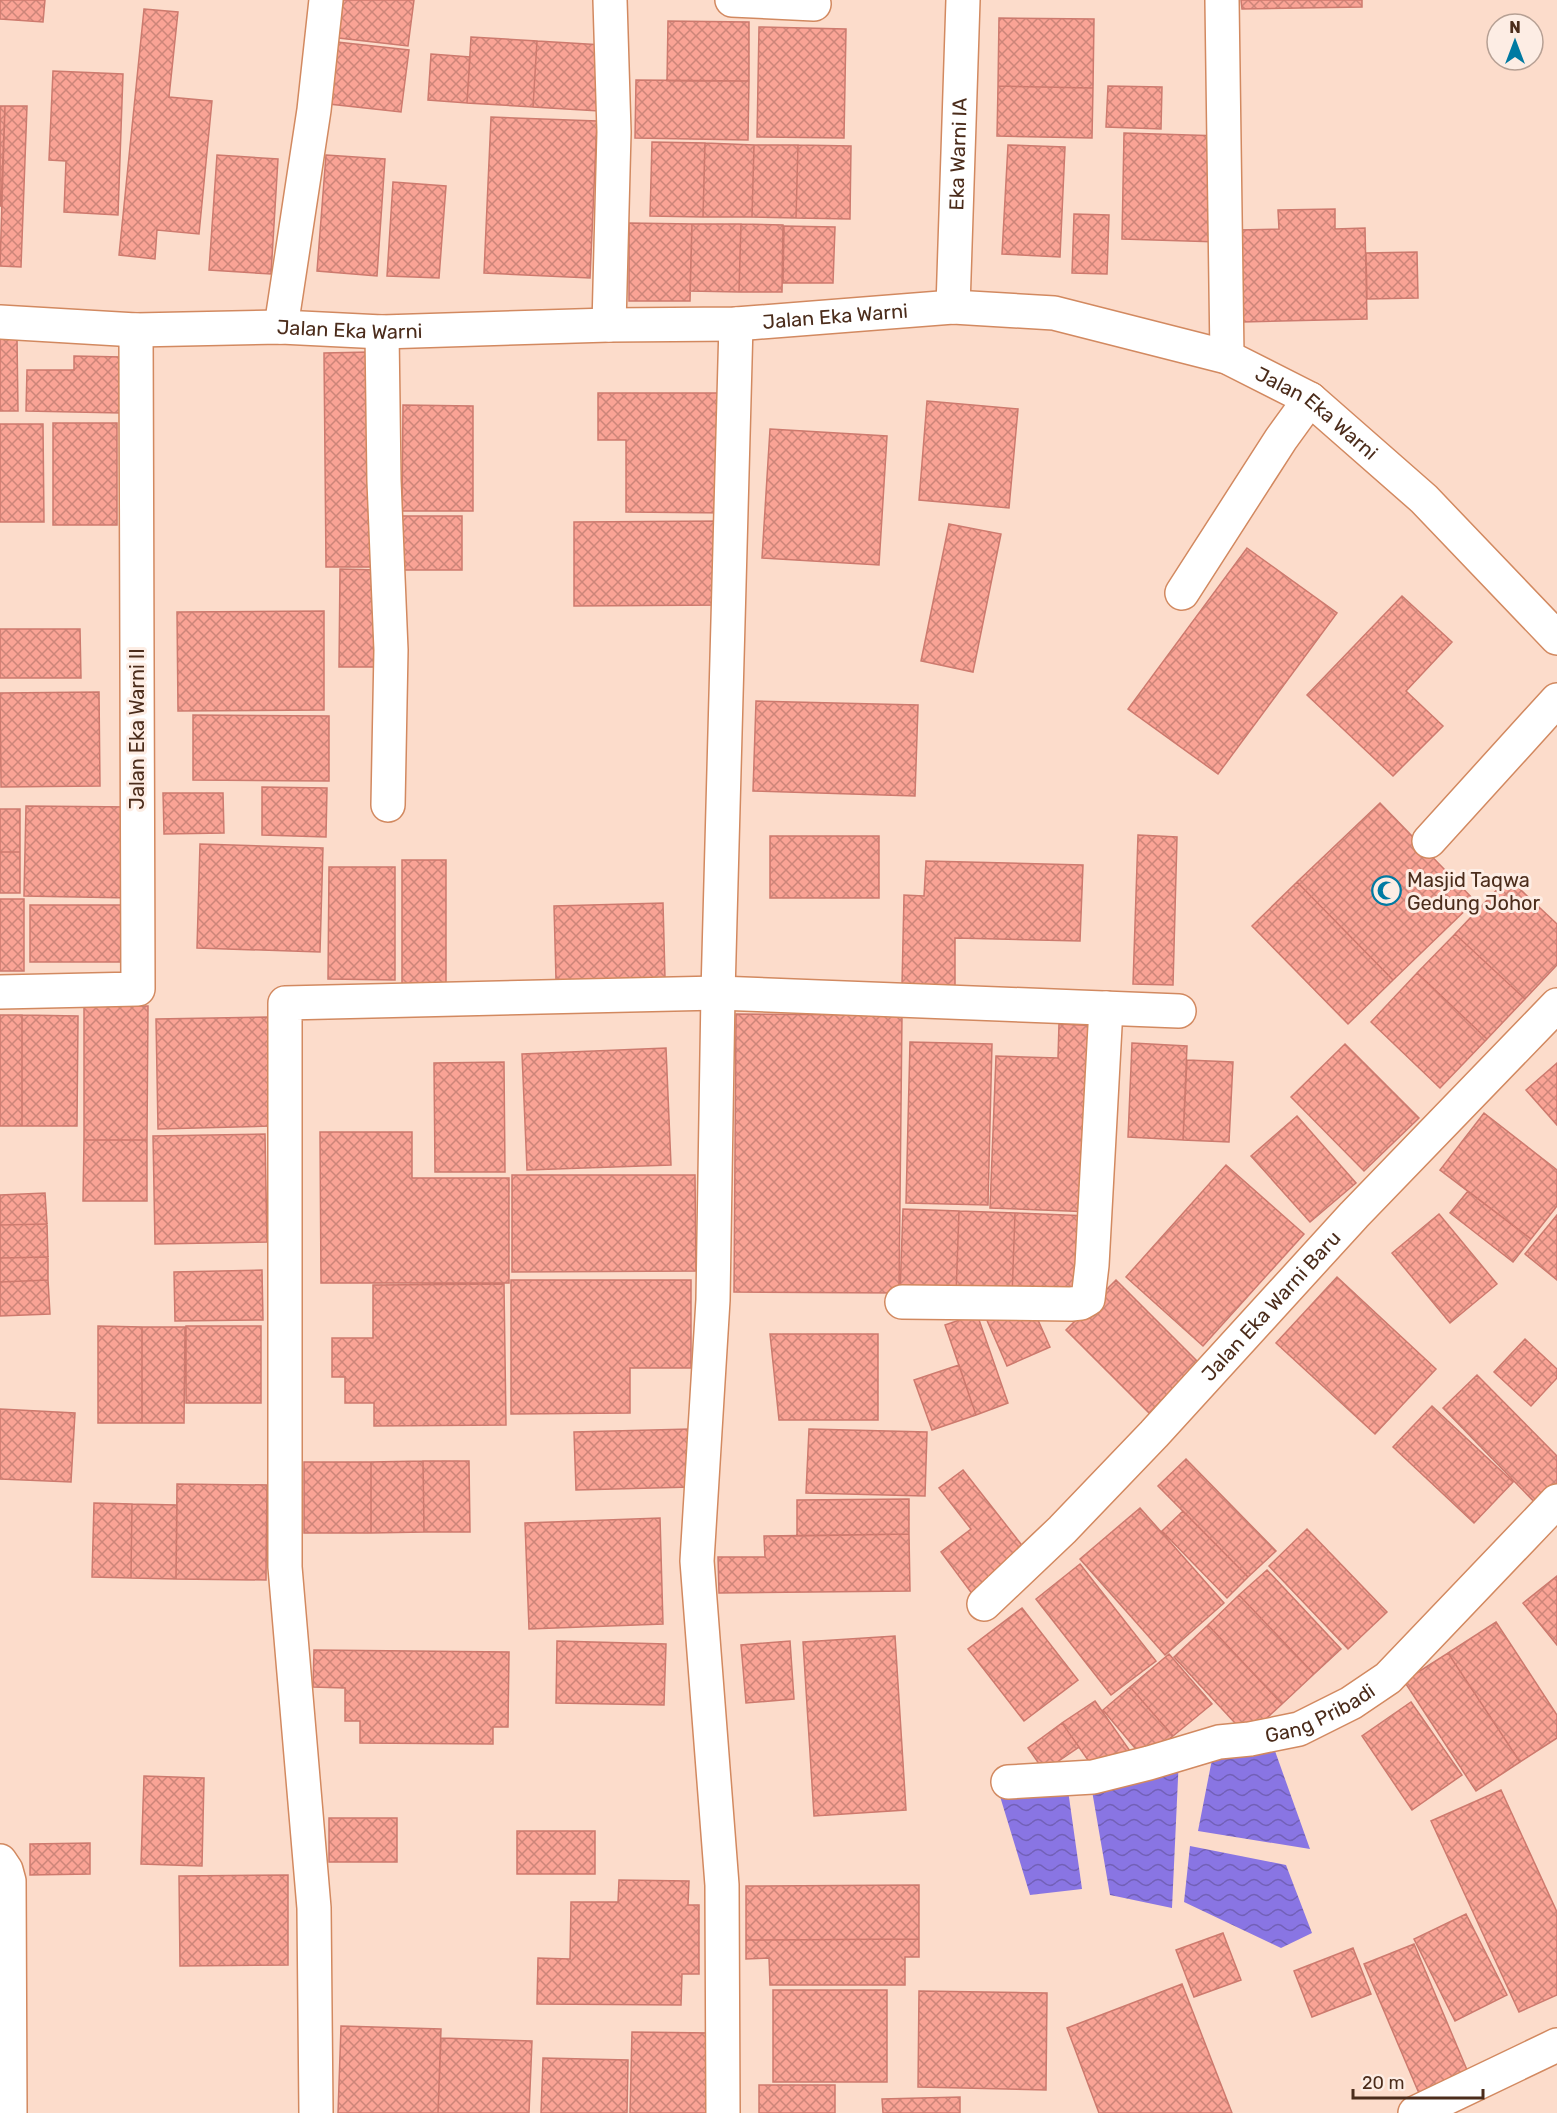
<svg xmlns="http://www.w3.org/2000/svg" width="1557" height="2113" viewBox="0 0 1557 2113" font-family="Rubik,sans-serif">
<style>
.water{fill:url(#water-waves)}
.building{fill:url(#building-cross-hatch);stroke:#cd7a6e;stroke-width:1.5}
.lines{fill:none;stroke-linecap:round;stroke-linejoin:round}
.minor-casing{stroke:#d28960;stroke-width:36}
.minor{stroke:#fff;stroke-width:33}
.labels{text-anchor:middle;stroke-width:6;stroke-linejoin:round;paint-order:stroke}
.street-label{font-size:20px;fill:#4b2c1b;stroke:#fdede4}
.poi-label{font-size:20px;fill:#4b2c1b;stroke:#fdede4;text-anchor:start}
</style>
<defs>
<pattern id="water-waves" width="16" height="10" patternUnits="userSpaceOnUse" patternTransform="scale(1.5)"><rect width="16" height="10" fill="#8975e3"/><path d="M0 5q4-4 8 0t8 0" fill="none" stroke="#7260b7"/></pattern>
<pattern id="building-cross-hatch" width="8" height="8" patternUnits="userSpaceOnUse" patternTransform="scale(1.5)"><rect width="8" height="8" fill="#faa395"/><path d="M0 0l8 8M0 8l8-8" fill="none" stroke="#cc8579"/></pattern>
</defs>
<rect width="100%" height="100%" fill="#fcdccb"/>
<path class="water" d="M1215 1744 1275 1751 1310 1849 1198 1831Z
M1179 1757 1172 1908 1110 1895 1091 1785Z
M1067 1783 1082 1889 1030 1895 999 1793Z
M1190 1846 1286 1865 1312 1933 1281 1948 1184 1902Z"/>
<path class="building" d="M0 0H45L43 22 0 19Z
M343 0H414L408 46 339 38Z
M1241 0H1362V7L1242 9Z
M144 9 178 12 169 97 212 101 199 234 157 230 155 259 119 255Z
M999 18 1094 19 1093 88 998 86Z
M668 21 749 22V81H667Z
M759 27 846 29 844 138 757 137Z
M471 37 537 41 533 107 467 103Z
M537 41 603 45 599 111 533 107Z
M337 42 409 50 401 112 329 104Z
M431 54 470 57 467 103 428 100Z
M53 71 123 74 118 215 64 212 66 161 49 160Z
M636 80 749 81 748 140 635 138Z
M998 86 1093 88 1092 138 997 136Z
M1108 86 1162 87 1161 129 1106 127Z
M0 106H5L1 206H0Z
M5 106H27L21 267 0 266Z
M491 117 597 121 590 278 484 273Z
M1124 133 1222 136 1219 242 1122 239Z
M652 142 705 143 703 217 650 216Z
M705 143 754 145 752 217H703Z
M754 145H798L796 218 752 217Z
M798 145 851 146 850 219 796 218Z
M1008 145 1065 147 1060 257 1002 254Z
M217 155 278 159 271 274 209 270Z
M326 155 385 159 377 276 317 271Z
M393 182 446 186 439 278 387 276Z
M1335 209V229L1365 228 1367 319 1242 322 1239 230 1279 229 1278 210Z
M1074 214 1109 215 1107 274 1072 273Z
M629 223 692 224 690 301H629Z
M692 224H741L739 292 690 291Z
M741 224 783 225 782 292H739Z
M784 226 835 227 833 283H783Z
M1417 252 1418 298 1367 299 1366 253Z
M17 337 18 411H0V338Z
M370 352 371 567H326L324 353Z
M74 356 122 357 121 413 26 411 27 370H74Z
M598 393H728V513L626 512V440H598Z
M927 401 1018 409 1009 508 919 500Z
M403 405 473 406V511H402Z
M53 423H117V525H53Z
M0 424H43L44 522H0Z
M770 429 887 436 879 565 762 558Z
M400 516H462V570H400Z
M724 521 725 605 574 606V522Z
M949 524 1001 534 973 672 921 661Z
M1247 548 1337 613 1218 774 1128 709Z
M340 569 379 570 378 667H339Z
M1402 596 1452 642 1406 691 1443 726 1393 776 1307 695Z
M324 611V710L178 711 177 612Z
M0 629H80L81 678H0Z
M99 692 100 786 1 787 0 693Z
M756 701 918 705 915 796 753 791Z
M193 715 329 716V781L193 780Z
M262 787 327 788 326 837 262 835Z
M163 793H223L224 833 164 834Z
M1380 803 1475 901 1393 980 1297 882Z
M26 806 132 807 131 898 24 896Z
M0 809H20V852H0Z
M1138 835 1177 837 1173 985 1133 984Z
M770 836H879V898H770Z
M200 844 323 848 320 952 197 948Z
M0 852H20V893H0Z
M402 860H446V984H402Z
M926 861 1083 865 1080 941 955 938V988L902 986 904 895 924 896Z
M329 867H395V980L328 979Z
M1508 878 1557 924V965L1525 999 1455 934Z
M1297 882 1393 980 1348 1024 1252 926Z
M0 899H24V971H0Z
M663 903 665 978 556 980 554 906Z
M30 905H132V962H30Z
M1455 934 1525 999 1487 1039 1417 973Z
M1417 973 1487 1039 1440 1088 1371 1022Z
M84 1006H148L147 1140H84Z
M736 1014 902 1015 899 1293 734 1292Z
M0 1015H22V1126H0Z
M22 1015 78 1016 77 1126H22Z
M268 1017 271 1126 158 1129 156 1019Z
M1059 1024 1101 1026 1093 1212 990 1208 996 1056 1058 1058Z
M910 1042 992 1044 988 1205 906 1203Z
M1132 1043 1187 1046 1183 1140 1128 1137Z
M1345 1044 1419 1118 1364 1171 1291 1097Z
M666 1048 671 1165 527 1170 522 1054Z
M1187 1060 1233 1062 1229 1142 1183 1140Z
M504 1062 505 1172H435L434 1063Z
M1557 1063V1125L1526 1090Z
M1484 1113 1557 1170V1206L1531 1239 1440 1170Z
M1297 1116 1356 1183 1310 1222 1251 1156Z
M320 1132H412V1178H509V1283H321Z
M265 1134 267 1242 155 1244 153 1136Z
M84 1140H147V1201H83Z
M1226 1165 1304 1234 1203 1346 1126 1277Z
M512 1175H695L696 1271 512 1272Z
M1468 1191 1531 1239 1513 1262 1450 1213Z
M45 1193 47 1224 0 1225V1195Z
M903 1209 959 1211 956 1295 900 1293Z
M959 1211 1015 1213 1012 1297 956 1295Z
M1015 1213 1090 1216 1086 1300 1012 1297Z
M1439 1214 1497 1284 1450 1323 1392 1253Z
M1557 1215V1280L1525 1254Z
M47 1224 48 1257 0 1258V1225Z
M48 1257V1280L0 1282V1258Z
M262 1270 263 1320 175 1321 174 1272Z
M1337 1277 1436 1369 1375 1434 1276 1343Z
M48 1280 50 1314 0 1316V1282Z
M511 1280H691V1368H630V1413L511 1414Z
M1116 1280 1199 1363 1149 1413 1066 1330Z
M504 1284 506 1425 374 1426V1403H345V1377H332V1338H373V1285Z
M1034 1311 1050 1347 1007 1366 986 1318Z
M977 1314 1008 1403 976 1415 945 1325Z
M98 1326 142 1327V1423H98Z
M186 1326H261V1403H186Z
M142 1327H185L184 1423H142Z
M770 1334H878V1420H779Z
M1525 1339 1557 1369V1378L1531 1406 1494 1372Z
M959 1365 976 1415 932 1430 914 1380Z
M1477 1375 1557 1456V1497L1543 1511 1443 1408Z
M1432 1406 1513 1482 1474 1523 1393 1447Z
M0 1409 75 1413 71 1482 0 1479Z
M690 1429 692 1487 576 1490 574 1432Z
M809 1429 927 1432 925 1496 806 1493Z
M1186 1459 1276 1551 1248 1577 1158 1486Z
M423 1461H469L470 1532H424Z
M423 1461 424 1532 371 1533V1462Z
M304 1462H371V1533H304Z
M963 1470 1028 1553 973 1595 941 1552 971 1529 939 1488Z
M177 1484 267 1485 266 1580 176 1579Z
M909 1499V1534L797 1536V1500Z
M94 1503 132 1504 131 1578 92 1577Z
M132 1504 177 1505 176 1579 131 1578Z
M1140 1508 1224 1603 1165 1655 1080 1559Z
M1183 1511 1248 1577 1227 1598 1162 1531Z
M660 1518 663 1624 529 1629 525 1523Z
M1307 1529 1387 1612 1348 1649 1269 1566Z
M909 1534 910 1591 719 1593 718 1557H765L764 1536Z
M1080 1564 1156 1661 1111 1695 1036 1599Z
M1267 1570 1341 1649 1314 1674 1239 1595Z
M1557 1576V1645L1523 1603Z
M1239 1595 1314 1674 1282 1704 1208 1625Z
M1022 1608 1078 1680 1024 1721 968 1649Z
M1496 1622 1557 1715V1738L1520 1762 1448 1653Z
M1208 1625 1282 1704 1247 1736 1174 1657Z
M895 1636 906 1810 814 1816 803 1642Z
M557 1641 666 1644 664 1705 556 1703Z
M790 1641 794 1699 746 1703 741 1645Z
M314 1650 509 1652 508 1727H493V1744L360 1743V1721H345V1688L313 1687Z
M1448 1653 1520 1762 1476 1791 1404 1681Z
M1169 1654 1212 1704 1173 1736 1130 1687Z
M1130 1687 1173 1736 1145 1760 1103 1710Z
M1095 1701 1130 1751 1097 1773 1062 1723Z
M1411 1702 1462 1775 1412 1810 1362 1736Z
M1062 1723 1079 1747 1044 1771 1028 1748Z
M144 1776 204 1778 202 1866 141 1864Z
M1501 1790 1557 1912V1995L1519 2012 1431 1821Z
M329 1818H397V1862H329Z
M517 1831H595V1874H517Z
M90 1843V1874L30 1875V1844Z
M288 1875V1965L180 1966 179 1876Z
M619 1880 689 1881 688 1905H699V1974H682L681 2005 537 2004 538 1958 570 1959 571 1902H618Z
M919 1885V1939L746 1940V1886Z
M1466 1914 1507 1995 1455 2021 1414 1939Z
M1223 1933 1241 1980 1194 1997 1176 1950Z
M919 1939V1957H905V1985H770L769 1958 746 1959V1940Z
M1414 1944 1470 2077 1421 2098 1364 1964Z
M1353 1948 1371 1994 1312 2017 1294 1971Z
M1182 1984 1232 2113H1099L1067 2028Z
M773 1990H887V2082H773Z
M919 1991 1047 1993 1046 2090 918 2087Z
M341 2026 441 2029 438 2113H338Z
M632 2032 711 2033 710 2113H630Z
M441 2038 532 2041 529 2113H438Z
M543 2058 628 2060 627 2113H541Z
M759 2085H835V2113H759Z
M960 2097V2113H883L882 2099Z"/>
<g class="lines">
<defs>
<g id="minor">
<path d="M732 0 814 4"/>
<path d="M1222 0 1227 357"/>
<path id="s1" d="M953 307 963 0"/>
<path id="s2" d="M0 322 136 330 281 327 382 332 609 325 736 324 953 307 1054 313 1227 357 1310 399 1424 499 1557 638"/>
<path d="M609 325 614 132 610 0"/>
<path d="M281 327 314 110 326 0"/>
<path d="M382 332 384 481 391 650 388 805"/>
<path d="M1182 593 1281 439 1310 399"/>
<path d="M1429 841 1557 700"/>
<path d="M0 992 138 989 136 330"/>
<path d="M902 1302 1071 1304 1081 1303 1088 1299 1092 1265 1106 1008"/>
<path id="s3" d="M984 1604 1062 1530 1154 1434 1354 1215 1557 1005"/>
<path id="s4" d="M1008 1782 1093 1777 1149 1763 1219 1742 1250 1739 1299 1729 1351 1703 1388 1678 1557 1501"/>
<path d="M0 1861 6 1870 9 1881 10 2113"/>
<path d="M316 2113 314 1908 285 1567V1003L718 993 1179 1011"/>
<path d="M723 2113 722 1885 697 1561 713 1300 718 993 736 324"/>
<path d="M1415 2113 1557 2045"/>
</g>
</defs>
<use href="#minor" class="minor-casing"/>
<use href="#minor" class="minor"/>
</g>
<defs>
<symbol id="mosque-ring" viewBox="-11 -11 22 22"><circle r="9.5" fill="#fdede4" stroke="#007aa2" stroke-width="1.5"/><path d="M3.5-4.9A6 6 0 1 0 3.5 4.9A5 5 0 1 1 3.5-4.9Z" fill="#007aa2"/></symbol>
</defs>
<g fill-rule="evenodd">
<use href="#mosque-ring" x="1370" y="874" width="33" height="33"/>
</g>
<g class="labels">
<g class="street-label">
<text dy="7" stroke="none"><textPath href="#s1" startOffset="153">Eka Warni IA</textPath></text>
<text dy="7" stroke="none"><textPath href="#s2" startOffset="836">Jalan Eka Warni</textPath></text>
<text dy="7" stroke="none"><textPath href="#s2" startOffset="350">Jalan Eka Warni</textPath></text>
<text dy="7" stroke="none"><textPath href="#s2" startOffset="1340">Jalan Eka Warni</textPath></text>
<text transform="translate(137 729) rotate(-90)" y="7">Jalan Eka Warni II</text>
<text dy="7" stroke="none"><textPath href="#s3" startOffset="414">Jalan Eka Warni Baru</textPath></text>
<text dy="7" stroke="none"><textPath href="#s4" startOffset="322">Gang Pribadi</textPath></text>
</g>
<g class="poi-label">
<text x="1407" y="887">Masjid Taqwa<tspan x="1407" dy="23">Gedung Johor</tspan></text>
</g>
</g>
<g transform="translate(1515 42)"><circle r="28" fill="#fdede4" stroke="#b6a094" stroke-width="1.5"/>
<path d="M0-4.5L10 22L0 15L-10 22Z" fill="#007aa2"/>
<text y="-9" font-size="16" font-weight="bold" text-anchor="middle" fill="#4b2c1b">N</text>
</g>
<path d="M1353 2089v9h130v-9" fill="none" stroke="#4b2c1b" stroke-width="3"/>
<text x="1362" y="2089" font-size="18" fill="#4b2c1b" stroke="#fdede4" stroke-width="4.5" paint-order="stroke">20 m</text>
</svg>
